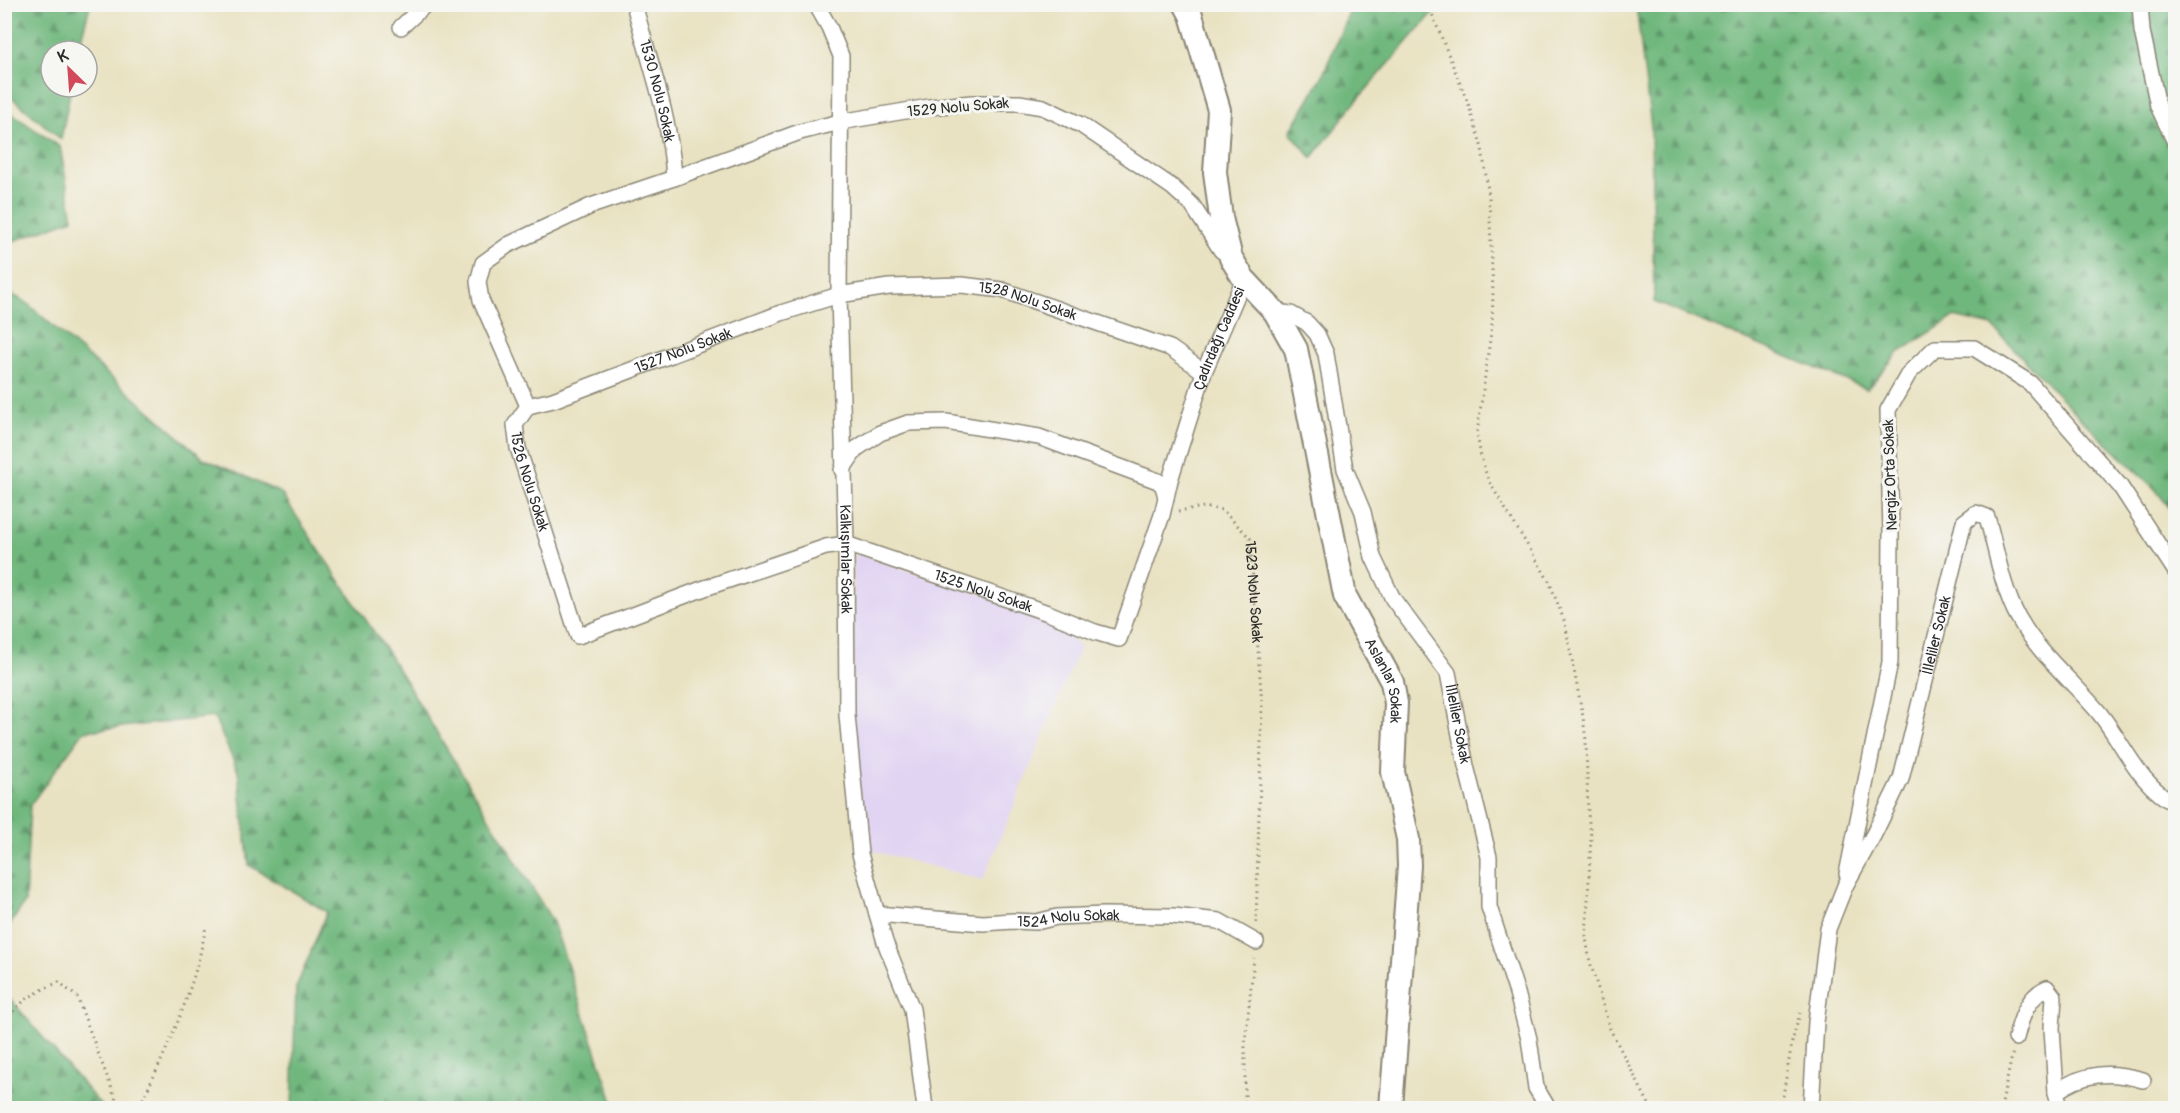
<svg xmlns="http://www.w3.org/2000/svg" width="2180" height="1113" viewBox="0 0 2180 1113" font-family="Pangolin,sans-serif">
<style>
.built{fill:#e1d4f3}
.forest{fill:url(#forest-firs);stroke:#4d7154;stroke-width:1.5}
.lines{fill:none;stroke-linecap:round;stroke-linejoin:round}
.street-casing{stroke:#8a8676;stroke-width:18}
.secondary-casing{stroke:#8a8676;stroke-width:26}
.path{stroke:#8a8676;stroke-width:3;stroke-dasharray:1.5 4.5;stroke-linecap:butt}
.street{stroke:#fff;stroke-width:15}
.secondary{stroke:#fff;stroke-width:22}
.labels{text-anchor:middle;stroke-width:6;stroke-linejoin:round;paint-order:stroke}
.street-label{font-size:15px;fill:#2b2b2b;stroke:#f6f6f2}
</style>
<defs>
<pattern id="forest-firs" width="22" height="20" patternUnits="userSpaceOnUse" patternTransform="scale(1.5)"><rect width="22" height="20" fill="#6fb77d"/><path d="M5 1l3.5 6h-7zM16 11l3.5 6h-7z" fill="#5b9567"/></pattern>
</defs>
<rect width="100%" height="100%" fill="#f6f6f2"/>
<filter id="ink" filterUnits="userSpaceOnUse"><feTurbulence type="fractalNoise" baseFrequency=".0167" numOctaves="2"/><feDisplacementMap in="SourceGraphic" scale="12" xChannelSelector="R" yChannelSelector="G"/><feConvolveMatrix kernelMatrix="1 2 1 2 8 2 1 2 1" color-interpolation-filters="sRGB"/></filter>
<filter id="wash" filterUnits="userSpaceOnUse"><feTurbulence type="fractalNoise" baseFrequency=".008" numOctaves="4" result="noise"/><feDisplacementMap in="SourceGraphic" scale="24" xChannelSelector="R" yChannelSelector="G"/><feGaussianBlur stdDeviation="1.35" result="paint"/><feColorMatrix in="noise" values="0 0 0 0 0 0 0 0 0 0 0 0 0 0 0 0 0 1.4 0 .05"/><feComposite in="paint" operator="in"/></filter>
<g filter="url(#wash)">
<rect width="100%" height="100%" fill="#e9e2c2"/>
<path class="built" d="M854 553 1045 615 1080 647 983 880 866 849 852 776Z"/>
<path class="forest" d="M4 5H90L78 51H51V87H71L61 139 5 92Z
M1352 5H1440L1353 105 1312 158 1290 132 1322 77Z
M1636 5H2175V515L2155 489 2084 422 1992 326 1954 317 1898 353 1867 389 1654 302 1651 127Z
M5 109 60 147 73 219 5 244Z
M5 290 28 304 203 458 281 493 388 653 553 922 615 1108H292L296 988 327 912 249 865 238 771 214 717 84 731 30 805 25 902 5 932 4 571 7 569 4 565Z
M4 993H5L103 1108H5Z"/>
</g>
<g filter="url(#ink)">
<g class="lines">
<defs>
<g id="street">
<path id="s2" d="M634 4C649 60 671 121 674 178"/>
<path id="s3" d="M816 4 829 27 841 56 839 295 846 544 847 715 860 854 885 942 912 1009 925 1108"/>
<path d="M2140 4 2142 31 2158 106 2176 144"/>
<path d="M401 27 426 4"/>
<path id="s4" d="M1229 256 1221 250 1192 205 1172 187 1081 125 1043 107 1019 103H972L929 107 840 122 800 132 674 178 591 206 508 245 483 263 478 282 481 300 528 406 515 425 518 448 578 636 702 589 826 547 846 544 1048 613 1095 632 1119 639 1162 515 1170 480 1204 372 1244 279"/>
<path id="s5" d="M1275 312 1291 314 1307 323 1317 334 1326 354 1345 469 1363 512 1373 557 1393 599 1448 673 1466 766 1489 857V907L1517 993 1529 1039 1536 1088 1548 1108"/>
<path id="s6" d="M528 406 553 400 781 313 839 295 889 287 962 285 1002 290 1170 348 1204 372"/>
<path d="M842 470 856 449 880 433 908 423 946 422 1039 437 1158 481 1163 486 1166 497"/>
<path d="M1847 874 1890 662 1891 532 1888 410 1909 373 1935 348H1974L2030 383 2120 486 2176 572"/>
<path id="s7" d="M877 914 983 923 1013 921 1036 922 1057 917 1104 915 1173 916 1219 921 1256 942"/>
<path d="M2016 1038C2021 1018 2028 996 2047 988L2054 997 2052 1028 2056 1092 2060 1108"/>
<path d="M2056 1092C2084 1072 2110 1071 2143 1080"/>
<path id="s8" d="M1811 1108 1816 1022 1828 929 1845 886 1874 834 1901 779 1964 522 1976 513 1987 517C1996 548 2002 588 2018 617 2039 655 2073 681 2100 714 2124 744 2140 787 2176 804"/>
</g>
<g id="secondary">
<path id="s9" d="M1185 4 1191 15 1219 110 1215 172 1221 218 1231 258 1244 279 1275 312 1296 349 1345 596 1392 682 1396 703 1393 772 1408 839 1409 866 1391 1108"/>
</g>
</defs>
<use href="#street" class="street-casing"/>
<use href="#secondary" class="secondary-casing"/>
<g class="path">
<path d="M1428 4 1468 103 1482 148 1489 197 1493 293 1492 325 1477 434 1481 457 1488 480 1549 581 1565 623 1583 717 1586 740 1588 814 1591 837 1586 938 1590 962 1610 1029 1651 1108"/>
<path id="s1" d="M1178 511 1204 507 1222 510 1250 538 1262 705 1256 924"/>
<path d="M4 1027C14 1003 36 992 59 982L77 997 119 1108"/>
<path d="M122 1108 141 1103C169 1046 195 988 206 926"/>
<path d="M1245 1108V1044L1254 958"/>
<path d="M1781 1108 1792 1042 1800 1013"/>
<path d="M2001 1108 2013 1051"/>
</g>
<use href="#street" class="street"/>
<use href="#secondary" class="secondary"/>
</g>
</g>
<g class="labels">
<g class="street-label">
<text dy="5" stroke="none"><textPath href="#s2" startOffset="90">1530 Nolu Sokak</textPath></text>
<text transform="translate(958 107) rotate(-5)" y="5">1529 Nolu Sokak</text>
<text dy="5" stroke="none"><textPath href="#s6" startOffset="522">1528 Nolu Sokak</textPath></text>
<text dy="5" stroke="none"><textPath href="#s4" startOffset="2120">Çadırdağı Caddesi</textPath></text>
<text dy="5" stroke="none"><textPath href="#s6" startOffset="165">1527 Nolu Sokak</textPath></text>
<text transform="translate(1890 475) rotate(-92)" y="5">Nergiz Orta Sokak</text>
<text dy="5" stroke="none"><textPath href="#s4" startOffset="1068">1526 Nolu Sokak</textPath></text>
<text dy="5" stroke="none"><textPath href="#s3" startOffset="561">Kalkışımlar Sokak</textPath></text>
<text dy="5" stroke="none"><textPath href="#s4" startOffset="1659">1525 Nolu Sokak</textPath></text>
<text dy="5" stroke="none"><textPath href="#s1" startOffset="138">1523 Nolu Sokak</textPath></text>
<text dy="5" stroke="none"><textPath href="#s8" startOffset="495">İlleliler Sokak</textPath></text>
<text dy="5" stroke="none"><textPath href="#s9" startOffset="720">Aslanlar Sokak</textPath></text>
<text dy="5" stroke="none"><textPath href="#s5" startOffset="471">İlleliler Sokak</textPath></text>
<text dy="5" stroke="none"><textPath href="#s7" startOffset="192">1524 Nolu Sokak</textPath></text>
</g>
</g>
<rect width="2180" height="1113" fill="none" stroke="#f6f6f2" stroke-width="24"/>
<g transform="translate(69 69) rotate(335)"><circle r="28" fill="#f6f6f2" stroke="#a5a5a2" stroke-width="1.5"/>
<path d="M0-4.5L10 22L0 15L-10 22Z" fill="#d1495b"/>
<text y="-9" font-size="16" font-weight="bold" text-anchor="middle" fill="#2b2b2b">K</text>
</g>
</svg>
